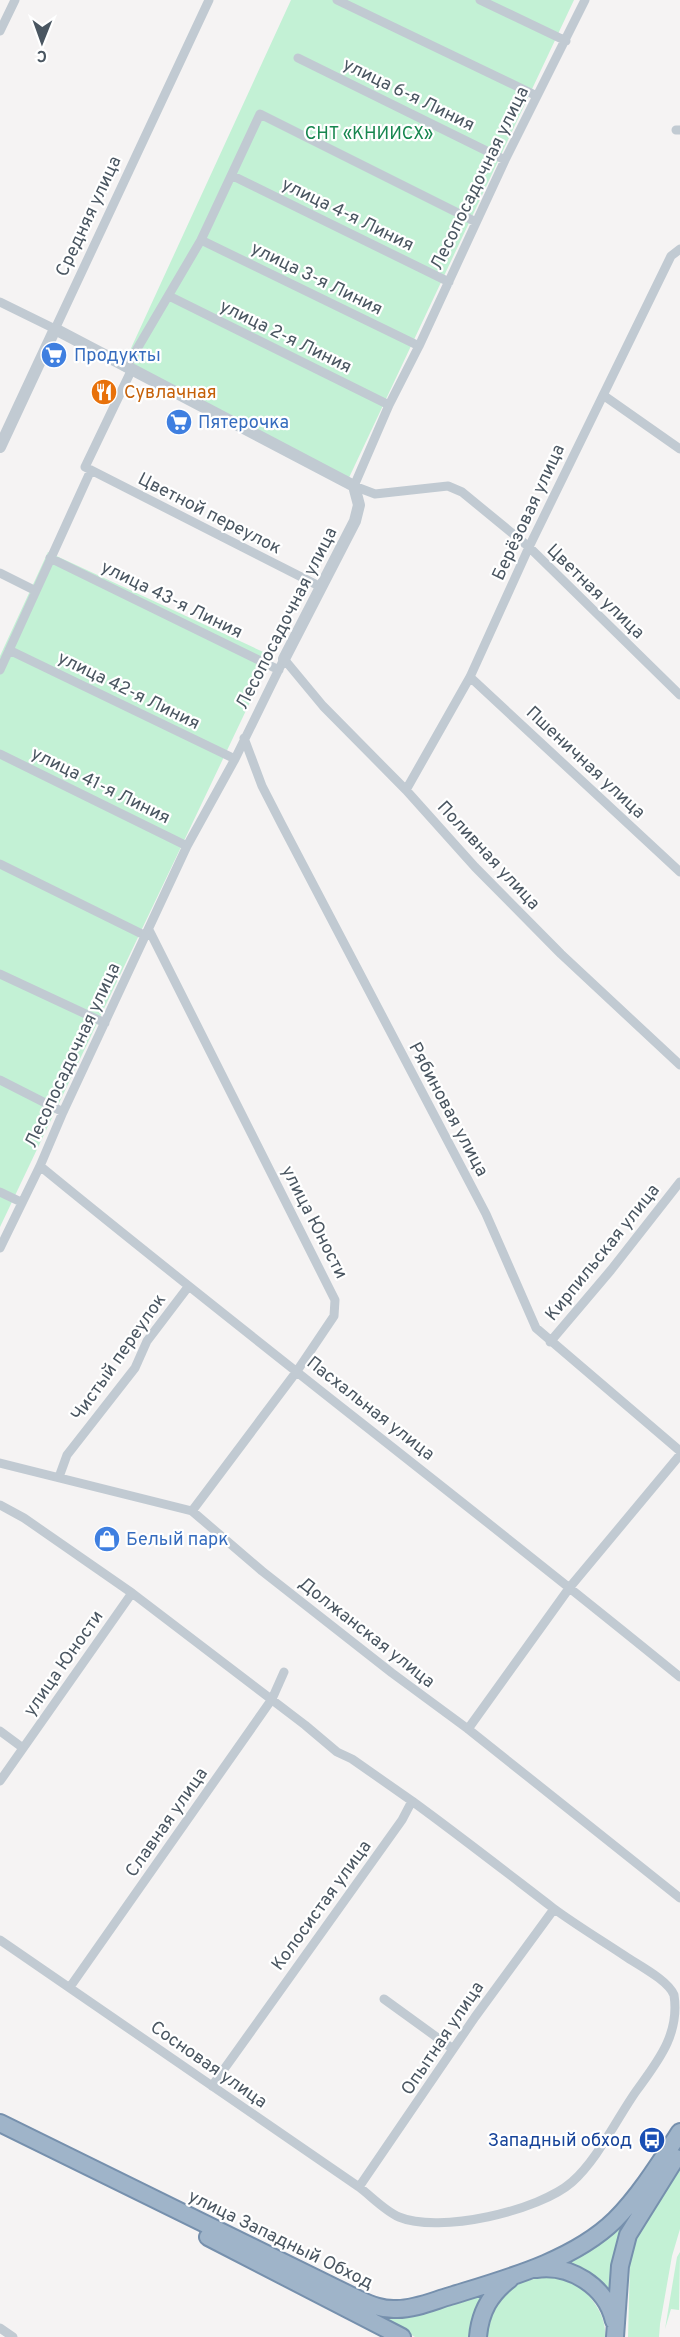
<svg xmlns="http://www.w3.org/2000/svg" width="680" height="2337" viewBox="0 0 680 2337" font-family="Overpass,sans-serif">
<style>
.green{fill:#c3f1d5}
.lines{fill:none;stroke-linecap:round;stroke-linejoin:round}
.trunk-casing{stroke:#7690ad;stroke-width:20}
.minor{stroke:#c1cad2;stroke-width:9}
.tertiary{stroke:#c1cad2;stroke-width:12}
.trunk{stroke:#9fb4c9;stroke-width:16}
.labels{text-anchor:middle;stroke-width:4.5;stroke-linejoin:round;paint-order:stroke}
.street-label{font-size:18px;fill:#4a5661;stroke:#fff}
.park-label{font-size:18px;fill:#17864f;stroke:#fff}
.shop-label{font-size:18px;fill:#366cbe;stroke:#fff;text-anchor:start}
.food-label{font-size:18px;fill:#c56008;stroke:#fff;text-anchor:start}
.transit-label{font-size:18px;fill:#164399;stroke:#fff;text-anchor:end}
</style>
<rect width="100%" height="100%" fill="#f5f3f3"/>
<path class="green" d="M291 0H574L346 484 121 370Z
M48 552 272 656 0 1227V656Z
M680 2166V2229L672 2256 660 2324 659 2337H628L630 2263 637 2234Z
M625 2223 617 2253 613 2305 558 2263Z
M680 2252 679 2310 671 2309 665 2329 677 2257Z
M554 2277C562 2280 573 2283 580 2288 594 2298 607 2319 605 2337H487C487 2313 505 2285 530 2280 537 2278 546 2278 554 2277Z
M490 2288 476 2310 472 2337H415L380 2317C419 2321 454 2302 490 2288Z"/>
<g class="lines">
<defs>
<path id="trunk" d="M0 2123 358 2299C371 2305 383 2310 397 2309 415 2309 433 2301 450 2296 505 2279 573 2261 615 2220 640 2195 661 2161 680 2132
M208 2237 402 2337
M536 2269C570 2264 606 2286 614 2321
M478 2337C480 2312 490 2294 510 2279
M615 2337 620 2266 628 2235 676 2158"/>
</defs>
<use href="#trunk" class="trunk-casing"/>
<path class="minor" d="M337 0 537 96
M480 0 566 41
M585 0 505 160 419 346 389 405 354 486 375 494 448 486 462 492 529 547 680 695
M0 31 15 0
M298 58 505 160
M676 130H680
M233 176 449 282
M201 240 419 346
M169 296 389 405
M0 302 55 329 209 0
M127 366 201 240 260 114 476 222
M132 369 85 467 321 587
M603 395 680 449
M50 558 279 670
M0 573 34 590
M9 650 235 759
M0 670 91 470
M470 677 680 872
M244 738 262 786 282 825 486 1214 536 1328 680 1451
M0 754 187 846
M406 790 470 677 529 547 671 256 680 249
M0 864 146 936
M149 930 335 1300 334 1316 297 1371 192 1511
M0 974 105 1023
M0 1080 63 1112
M40 1166C251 1339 468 1504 680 1677
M0 1192 21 1202
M0 1248 40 1166 63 1112 187 846 235 759 284 659 323 706 406 790 475 867 561 954 680 1065
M550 1342 611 1270 680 1182
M0 1463 192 1511 262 1571 392 1673 468 1729 680 1898
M59 1477 67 1455 135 1368 147 1341 188 1287
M0 1505 24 1518 132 1593 305 1725 337 1752 352 1759 412 1801 402 1820 212 2086
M468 1729 570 1587 680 1455
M0 1731 23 1748
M0 1781 132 1593
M0 1940 359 2187C371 2196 385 2211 399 2217 439 2234 539 2211 572 2182 598 2159 617 2118 637 2090 658 2061 680 2034 674 1995 668 1980 638 1965 625 1956 601 1940 576 1925 553 1908 506 1872 460 1836 412 1801
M70 1987 272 1699 284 1672
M384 1999 453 2049
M359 2187 475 2017 554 1909
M0 2328 13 2337"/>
<path class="tertiary" d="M0 447 55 329 354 486 359 505 355 521 284 659"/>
<use href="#trunk" class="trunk"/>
</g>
<defs>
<symbol id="supermarket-disc" viewBox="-11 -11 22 22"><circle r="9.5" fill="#3f7fe0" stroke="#fff"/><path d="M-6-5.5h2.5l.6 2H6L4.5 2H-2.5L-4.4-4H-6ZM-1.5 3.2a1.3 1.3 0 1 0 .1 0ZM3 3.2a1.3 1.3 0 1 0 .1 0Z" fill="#fff"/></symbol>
<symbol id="restaurant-disc" viewBox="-11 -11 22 22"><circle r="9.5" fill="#e8710a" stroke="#fff"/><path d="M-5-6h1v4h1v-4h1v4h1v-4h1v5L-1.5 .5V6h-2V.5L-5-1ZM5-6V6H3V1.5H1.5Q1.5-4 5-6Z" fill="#fff"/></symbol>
<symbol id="shop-disc" viewBox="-11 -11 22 22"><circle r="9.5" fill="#3f7fe0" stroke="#fff"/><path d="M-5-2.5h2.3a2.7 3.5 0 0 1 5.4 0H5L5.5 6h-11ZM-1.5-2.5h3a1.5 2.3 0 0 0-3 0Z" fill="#fff"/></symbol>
<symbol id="bus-disc" viewBox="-11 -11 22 22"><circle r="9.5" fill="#1a4fb4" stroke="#fff"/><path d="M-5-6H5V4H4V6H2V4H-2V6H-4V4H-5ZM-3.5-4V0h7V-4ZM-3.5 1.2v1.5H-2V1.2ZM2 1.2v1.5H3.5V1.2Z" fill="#fff"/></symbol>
</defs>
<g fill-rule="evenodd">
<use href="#supermarket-disc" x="39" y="340" width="30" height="30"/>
<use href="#restaurant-disc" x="89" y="377" width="30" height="30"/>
<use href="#supermarket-disc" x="164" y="407" width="30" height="30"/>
<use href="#shop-disc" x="92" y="1524" width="30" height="30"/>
<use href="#bus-disc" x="637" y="2125" width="30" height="30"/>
</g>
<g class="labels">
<g class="street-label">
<text transform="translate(409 94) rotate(26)" y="6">улица 6-я Линия</text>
<text transform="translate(479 178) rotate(-64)" y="6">Лесопосадочная улица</text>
<text transform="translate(348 214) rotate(26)" y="6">улица 4-я Линия</text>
<text transform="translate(88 216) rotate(-65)" y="6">Средняя улица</text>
<text transform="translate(317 278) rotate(26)" y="6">улица 3-я Линия</text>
<text transform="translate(286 336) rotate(26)" y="6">улица 2-я Линия</text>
<text transform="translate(528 512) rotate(-65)" y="6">Берёзовая улица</text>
<text transform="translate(210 513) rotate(27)" y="6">Цветной переулок</text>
<text transform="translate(596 591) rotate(44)" y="6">Цветная улица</text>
<text transform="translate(172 599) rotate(26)" y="6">улица 43-я Линия</text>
<text transform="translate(286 618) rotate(-63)" y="6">Лесопосадочная улица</text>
<text transform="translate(129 690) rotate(26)" y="6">улица 42-я Линия</text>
<text transform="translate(586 762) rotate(43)" y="6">Пшеничная улица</text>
<text transform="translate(101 785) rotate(26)" y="6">улица 41-я Линия</text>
<text transform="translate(489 855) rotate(47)" y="6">Поливная улица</text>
<text transform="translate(72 1055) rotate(-65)" y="6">Лесопосадочная улица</text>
<text transform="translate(449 1109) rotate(62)" y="6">Рябиновая улица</text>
<text transform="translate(315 1222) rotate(63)" y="6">улица Юности</text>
<text transform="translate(602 1252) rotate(-51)" y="6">Кирпильская улица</text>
<text transform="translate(118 1357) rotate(-55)" y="6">Чистый переулок</text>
<text transform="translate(371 1408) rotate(38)" y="6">Пасхальная улица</text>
<text transform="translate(367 1632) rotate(38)" y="6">Должанская улица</text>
<text transform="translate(63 1663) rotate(-55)" y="6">улица Юности</text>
<text transform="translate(166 1822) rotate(-55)" y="6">Славная улица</text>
<text transform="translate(321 1905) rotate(-54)" y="6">Колосистая улица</text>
<text transform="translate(442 2038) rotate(-56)" y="6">Опытная улица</text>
<text transform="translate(209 2064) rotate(35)" y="6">Сосновая улица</text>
<text transform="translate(281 2239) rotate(26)" y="6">улица Западный Обход</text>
</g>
<g class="park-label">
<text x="369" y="139">СНТ «КНИИСХ»</text>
</g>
<g class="shop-label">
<text x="74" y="361">Продукты</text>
<text x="198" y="428">Пятерочка</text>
<text x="126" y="1545">Белый парк</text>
</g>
<g class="food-label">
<text x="124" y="398">Сувлачная</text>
</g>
<g class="transit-label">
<text x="632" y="2146">Западный обход</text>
</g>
</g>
<g transform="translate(42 42) rotate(181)" stroke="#ffffff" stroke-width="4.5" paint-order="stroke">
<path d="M0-4.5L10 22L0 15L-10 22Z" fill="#4a5661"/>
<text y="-9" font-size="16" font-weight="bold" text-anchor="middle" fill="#4a5661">С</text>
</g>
</svg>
